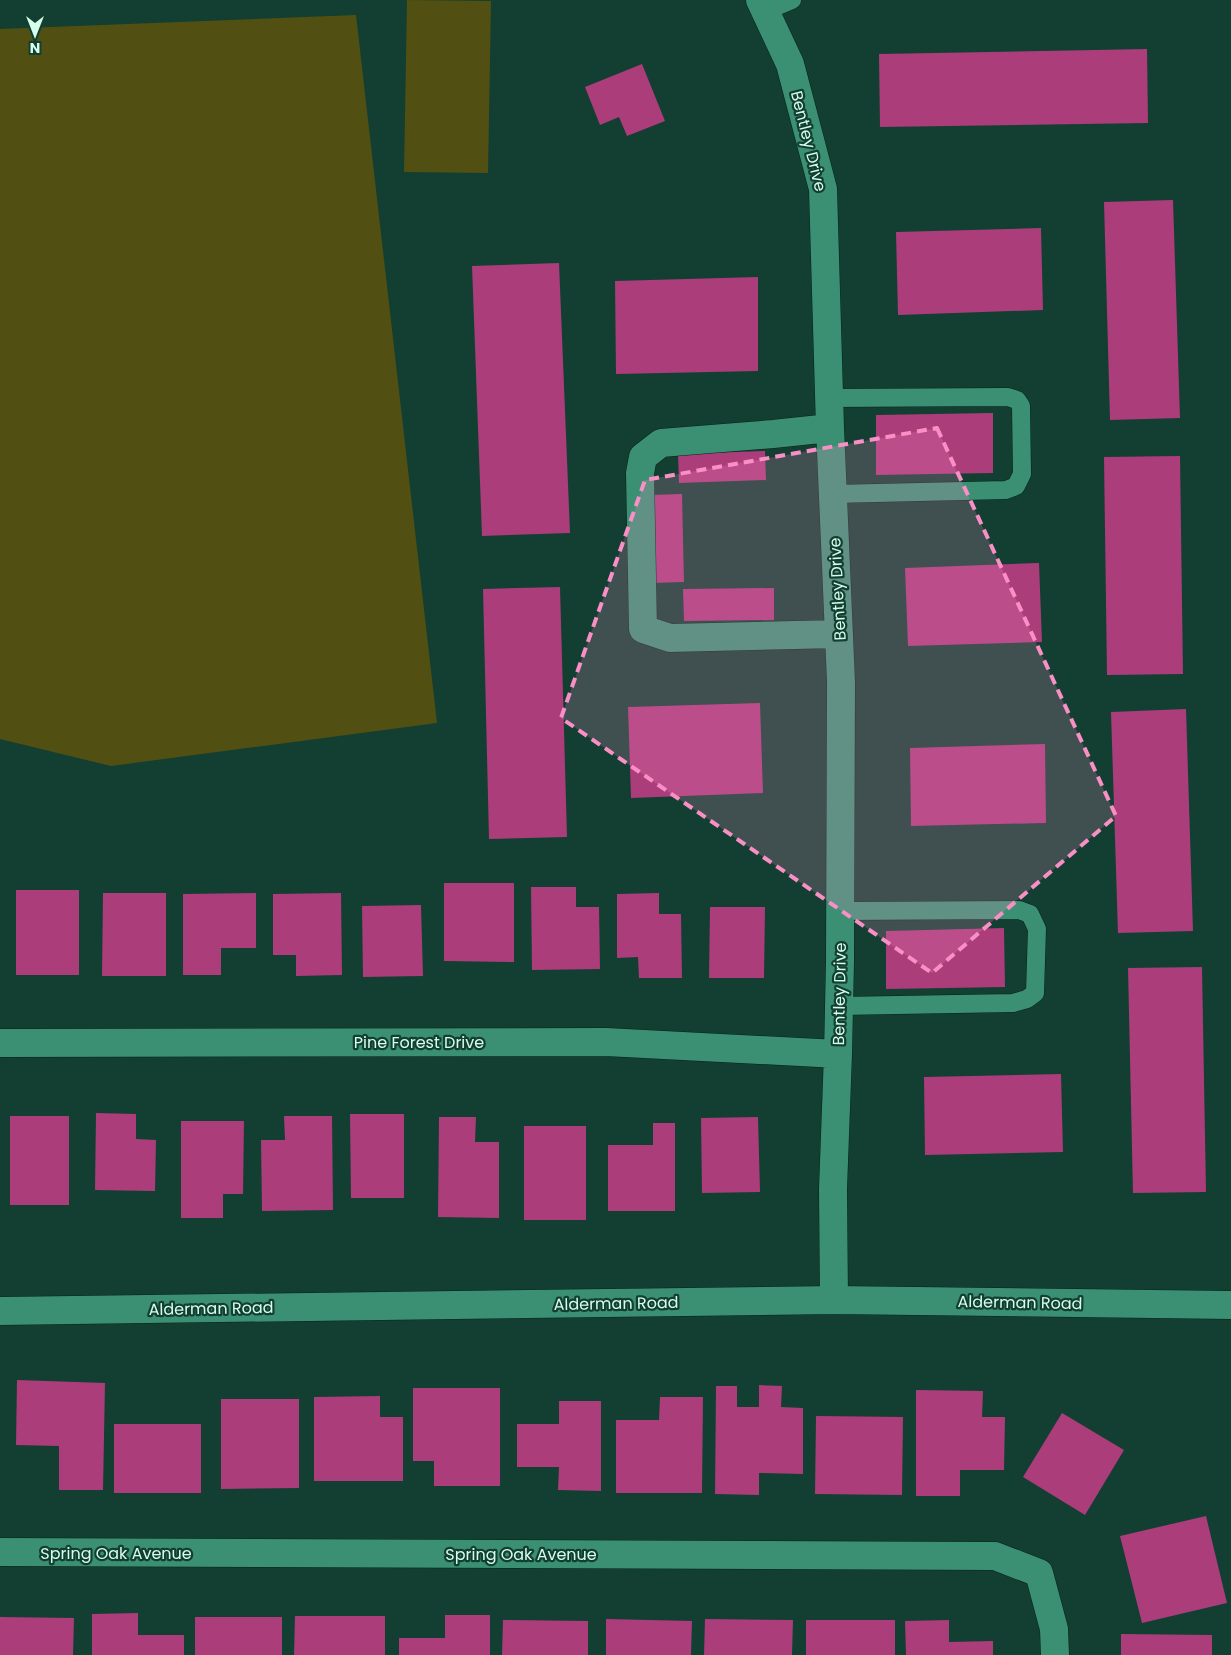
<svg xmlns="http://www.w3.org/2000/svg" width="1231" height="1655" viewBox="0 0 1231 1655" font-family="Poppins,sans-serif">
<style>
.green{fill:#515012}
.building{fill:#ab3d7b}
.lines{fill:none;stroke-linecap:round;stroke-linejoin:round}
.service-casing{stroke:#08231a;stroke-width:19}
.minor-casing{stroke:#08231a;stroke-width:29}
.tertiary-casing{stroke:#08231a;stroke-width:29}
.service{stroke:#3b9074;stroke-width:18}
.minor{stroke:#3b9074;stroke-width:28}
.tertiary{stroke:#3b9074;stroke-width:28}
.marked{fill:#fa8fc6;fill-opacity:0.2;stroke:#fa8fc6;stroke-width:4;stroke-dasharray:10 6;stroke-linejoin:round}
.labels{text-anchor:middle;stroke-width:4.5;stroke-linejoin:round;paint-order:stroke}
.street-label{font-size:16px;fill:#d5fdec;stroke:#123f31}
</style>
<rect width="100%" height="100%" fill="#123f31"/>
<path class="green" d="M407 0 491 1 488 173 404 172Z
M356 15 437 723 111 766 0 739V29Z"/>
<path class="building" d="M1147 49 1148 123 880 127 879 54Z
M642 64 665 121 627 136 619 117 600 125 585 87Z
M1173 200 1180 418 1110 420 1104 202Z
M1041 228 1043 310 898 315 896 232Z
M559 263 570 533 482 536 472 266Z
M758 277V371L616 374 615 281Z
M993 413V473L876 475V415Z
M765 451 766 480 679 483 678 454Z
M1180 456 1183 674 1107 675 1104 457Z
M682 494 684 582 652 583 649 495Z
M1039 563 1042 642 908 646 905 568Z
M560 587 567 837 489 839 483 589Z
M774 588V620L684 621 683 589Z
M760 703 763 793 631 798 628 707Z
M1186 709 1193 931 1118 933 1111 712Z
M1045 744 1046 823 911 826 910 748Z
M444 883H514V962L444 961Z
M531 887H576V907H599L600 969 532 970Z
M16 890H79V975H16Z
M103 893H166V976H102Z
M256 893V948H221V975H183V894Z
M341 893 342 975 296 976V955H273V894Z
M659 893V914H681L682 978H639L638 957 617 958V894Z
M421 905 423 976 363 977 362 906Z
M710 907H765L764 978H709Z
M1004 928 1005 987 886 989V931Z
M1202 967 1206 1192 1133 1193 1128 968Z
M1061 1074 1063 1152 925 1155 924 1077Z
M96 1113 136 1114V1139L156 1140 155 1191 95 1190Z
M350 1114H404V1198H351Z
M10 1116H69V1205H10Z
M284 1116H332L333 1210 262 1211 261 1140H285Z
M439 1117H476L475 1142H499V1218L438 1217Z
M758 1117 760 1192 702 1193 701 1118Z
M181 1121H244L243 1194H223V1218H181Z
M653 1123H675V1211H608V1145H653Z
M524 1126H586V1220H524Z
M17 1380 105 1383 103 1490H59V1446L16 1445Z
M759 1385 782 1386 781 1407 803 1408V1474L759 1473V1495L715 1494 716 1386H737V1407H759Z
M413 1388H500V1486H434V1461H413Z
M916 1390 983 1391 982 1417H1005L1004 1470H960V1496H916Z
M380 1396V1417H403V1481H314V1397Z
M660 1397H703L702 1493H616V1420H659Z
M221 1399H299V1488L221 1489Z
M559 1401H601V1491L558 1490 559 1467H517V1424H559Z
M1062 1413 1124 1450 1085 1515 1023 1477Z
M816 1416 903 1417 902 1495 815 1494Z
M114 1424H201V1493H114Z
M1206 1516 1227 1603 1142 1623 1120 1536Z
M138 1613V1635H184V1655H92V1614Z
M445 1615H490V1655H399V1638H445Z
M295 1616H385V1655H294Z
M0 1617 74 1618 73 1655H0Z
M195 1617H282V1655H195Z
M606 1619 692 1621 691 1655H606Z
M705 1619 793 1620 792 1655H704Z
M503 1620 588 1621V1655H502Z
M806 1620H895V1655H806Z
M949 1620V1642L993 1641V1655H906L905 1621Z
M1121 1634 1212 1635V1655H1121Z"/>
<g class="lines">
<defs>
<path id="service" d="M766 11 792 0
M829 398 1008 397 1017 400 1021 406 1022 474 1016 486 1006 490 833 494
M839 1006 1013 1003 1027 999 1035 993 1037 929 1030 914 1019 910 840 911"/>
<path id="minor" d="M760 0 790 64 823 189 830 428 841 682 840 961 838 1054 833 1189 834 1300
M830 428 773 434 661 443 643 457 640 473 643 629 670 638 839 634
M0 1043 606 1042 838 1054
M0 1552 995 1556 1039 1573 1054 1629 1055 1655"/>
<path id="tertiary" d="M0 1311 834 1300 1231 1305"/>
</defs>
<use href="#service" class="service-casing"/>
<use href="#minor" class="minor-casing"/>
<use href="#tertiary" class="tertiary-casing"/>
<use href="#service" class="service"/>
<use href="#minor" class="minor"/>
<use href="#tertiary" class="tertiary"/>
</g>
<path class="marked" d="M937 428 1116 816 932 973 561 718 645 480Z"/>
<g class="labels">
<g class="street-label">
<text transform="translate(809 141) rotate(76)" y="6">Bentley Drive</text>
<text transform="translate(837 589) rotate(-93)" y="6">Bentley Drive</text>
<text transform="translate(839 994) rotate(-89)" y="6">Bentley Drive</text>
<text x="419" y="1048">Pine Forest Drive</text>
<text transform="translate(1020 1302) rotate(1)" y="6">Alderman Road</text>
<text transform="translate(616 1303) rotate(-1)" y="6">Alderman Road</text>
<text transform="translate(211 1308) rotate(-1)" y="6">Alderman Road</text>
<text x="116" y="1559">Spring Oak Avenue</text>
<text x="521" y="1560">Spring Oak Avenue</text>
</g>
</g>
<g transform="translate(35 35) rotate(180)" stroke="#123f31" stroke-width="4" paint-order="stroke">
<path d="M0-4L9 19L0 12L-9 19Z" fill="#d5fdec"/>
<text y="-8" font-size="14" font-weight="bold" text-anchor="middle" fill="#d5fdec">N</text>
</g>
</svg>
